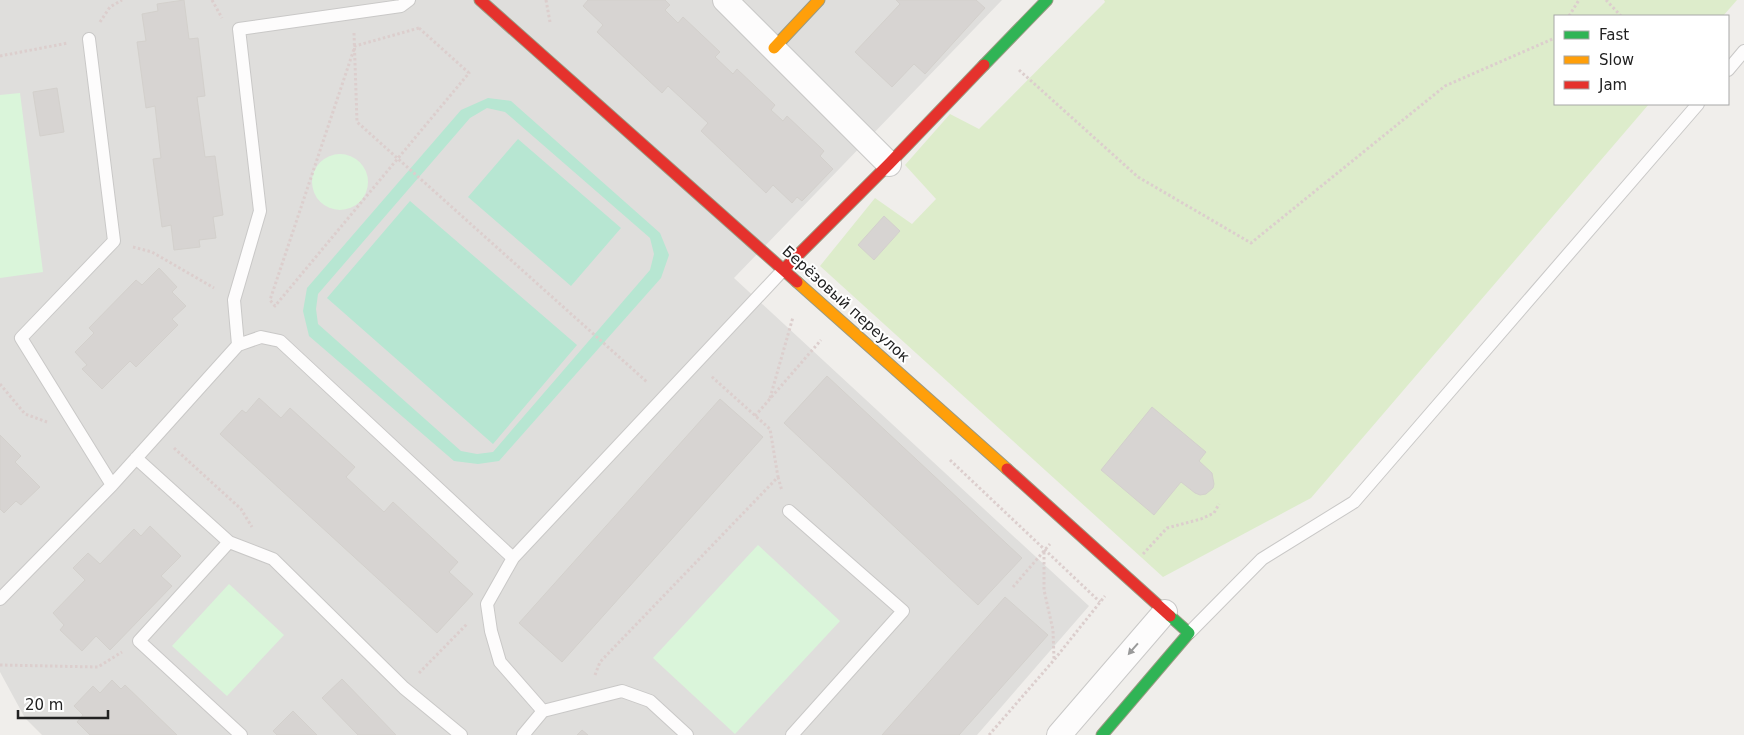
<svg xmlns="http://www.w3.org/2000/svg" width="1744" height="735" viewBox="0 0 1744 735" font-family="'DejaVu Sans',sans-serif">
<style>
.residential{fill:#dfdedc}
.grass{fill:#ddeccb}
.park{fill:#daf5da}
.pitch{fill:#b7e6d2;fill-rule:evenodd}
.building{fill:#d7d4d2;stroke:#d3d0cc}
.lines{fill:none;stroke-linecap:round;stroke-linejoin:round}
.lane-casing{stroke:#c9c8c7;stroke-width:14}
.street-casing{stroke:#c9c8c7;stroke-width:26}
.fast-casing{stroke:#999a82;stroke-width:13}
.slow-casing{stroke:#999a82;stroke-width:13}
.jam-casing{stroke:#999a82;stroke-width:13}
.path{stroke:#dccecd;stroke-width:3;stroke-dasharray:2.5 2.5;stroke-linecap:butt}
.lane{stroke:#fdfcfc;stroke-width:12}
.street{stroke:#fdfcfc;stroke-width:24}
.fast{stroke:#30b455;stroke-width:11}
.slow{stroke:#ff9f0a;stroke-width:11}
.jam{stroke:#e5322d;stroke-width:11}
.oneway{fill:#9a9a9a}
.labels{text-anchor:middle;stroke-width:4;stroke-linejoin:round;paint-order:stroke}
.street-label{font-size:15px;fill:#222;stroke:#fff}
</style>
<rect width="100%" height="100%" fill="#f0eeeb"/>
<path class="residential" d="M0 0H1002L734 278 1089 606 977 735H42L25 718 0 672Z"/>
<path class="grass" d="M1104 0H1737L1723 16H1555V104H1649L1311 498 1163 577 820 266 875 198 912 224 936 199 905 165 950 114 979 129 1105 2Z"/>
<path class="park" d="M20 93 43 272 0 278V95Z
M312 182a28 28 0 1 1 56 0a28 28 0 1 1-56 0Z
M758 545 840 621 735 734 653 658Z
M229 584 284 635 227 696 172 646Z"/>
<path class="pitch" d="M488 98 511 101 660 233 669 255 661 278 499 461 478 464 454 461 309 336 303 311 307 288 461 110ZM487 108 505 112 650 238 654 254 650 270 493 452 477 454 461 451 318 324 316 309 318 294 470 118Z
M518 139 621 228 571 286 468 197Z
M410 201 577 345 493 444 327 298Z"/>
<path class="building" d="M184 0 189 39 198 38 205 96 197 97 205 157 215 156 223 215 213 217 216 238 199 240 200 247 174 250 171 225 162 227 153 159 161 158 155 106 146 108 137 42 146 41 142 14 158 11 157 4Z
M588 0H665L670 5 665 10 678 23 683 17 720 52 715 57 733 74 737 69 775 105 771 110 783 121 787 116 821 148 824 151 820 156 833 169 802 201 797 197 792 203 773 185 766 193 701 131 708 123 668 86 662 93 597 32 603 25 583 6Z
M896 0H976L985 8 925 74 914 64 892 87 855 52 900 4Z
M57 88 64 132 40 136 33 92Z
M884 216 900 231 874 260 858 245Z
M159 268 177 287 172 292 186 306 172 319 178 325 136 367 130 361 102 389 82 369 87 365 75 352 94 333 89 328 136 280 142 285Z
M827 376 1022 558 978 605 784 423Z
M259 398 281 418 290 408 355 467 346 477 384 512 393 502 458 562 449 572 473 594 437 633 220 434 242 410 246 413Z
M720 399 763 437 562 662 519 623Z
M1152 407 1206 452 1199 461 1212 473 1214 484 1213 488 1206 494 1200 495 1195 493 1181 482 1154 515 1101 470Z
M0 435 21 456 15 462 40 487 21 505 16 501 4 513 0 509Z
M150 526 181 556 161 576 172 586 110 650 96 636 82 651 60 630 64 625 53 613 85 580 73 568 88 553 100 564 134 529 141 536Z
M1005 597 1048 635 959 735H882Z
M342 679 396 735H358L322 698Z
M112 680 121 689 125 685 177 735H90L77 722 83 715 74 706 93 686 100 693Z
M293 711 317 735H277L273 731Z
M582 730 588 735H577Z"/>
<g class="lines">
<defs>
<path id="lane" d="M89 39 114 241 21 338 112 485
M1728 70 1744 51
M238 345 234 300 260 211 239 29 401 6 409 0
M136 458 229 542 273 559 404 688 461 735
M789 511 903 611 792 735
M229 542 139 641 241 735
M0 599 112 485 238 345 261 337 280 341 513 558
M1189 633 1262 559 1354 502 1698 104
M543 711 500 662 491 631 487 604 513 558 784 269
M523 735 543 711 622 691 650 701 687 735"/>
<path id="street" d="M725 0 889 164
M1059 735 1165 612"/>
<path id="fast" d="M984 65 1047 0
M1102 735 1189 633 1170 616"/>
<path id="slow" d="M774 48 819 0
M797 282 1007 469"/>
<path id="jam" d="M480 0 797 282
M784 269 889 164 984 65
M1007 469 1170 616"/>
</defs>
<use href="#lane" class="lane-casing"/>
<use href="#street" class="street-casing"/>
<use href="#fast" class="fast-casing"/>
<use href="#slow" class="slow-casing"/>
<use href="#jam" class="jam-casing"/>
<path class="path" d="M212 0 222 18
M546 0 550 22
M1606 0 1621 16
M1569 16 1579 0
M100 22 110 7 122 0
M419 28 469 73 275 306 270 300 355 46Z
M354 33 357 122 647 382
M0 56 68 43
M1019 70 1138 177 1251 243 1445 86 1555 38
M133 247 152 252 214 288
M0 384 25 414 47 422
M770 398 793 317
M755 416 821 340
M174 448 241 509 252 527
M950 460 1100 602
M778 477 782 491
M1044 552V590L1053 630 1054 659
M1143 554 1167 528 1201 519 1214 513 1219 504
M1013 587 1050 544
M0 665 98 667 122 652
M419 673 467 624
M595 675 600 662 778 477 770 429 711 376
M989 735 1054 660 1105 596"/>
<use href="#lane" class="lane"/>
<use href="#street" class="street"/>
<use href="#fast" class="fast"/>
<use href="#slow" class="slow"/>
<use href="#jam" class="jam"/>
</g>
<defs><path id="oneway-solid" d="M-6-.8H1V-3.2L6.5 0L1 3.2V.8H-6Z" transform="scale(1.25)"/></defs>
<use class="oneway" href="#oneway-solid" transform="translate(1133 649) rotate(131)"/>
<g class="labels">
<g class="street-label">
<text transform="translate(846 304) rotate(42)" y="5">Берёзовый переулок</text>
</g>
</g>
<rect x="1554" y="15" width="175" height="90" fill="#ffffff" stroke="#a7a7a7"/>
<rect x="1564" y="31" width="25" height="8" fill="#30b455" stroke="#a7a7a7"/>
<text x="1599" y="40" font-size="15" fill="#222222">Fast</text>
<rect x="1564" y="56" width="25" height="8" fill="#ff9f0a" stroke="#a7a7a7"/>
<text x="1599" y="65" font-size="15" fill="#222222">Slow</text>
<rect x="1564" y="81" width="25" height="8" fill="#e5322d" stroke="#a7a7a7"/>
<text x="1599" y="90" font-size="15" fill="#222222">Jam</text>
<path d="M18 710v8h90v-8" fill="none" stroke="#222222" stroke-width="2.5"/>
<text x="25" y="710" font-size="15" fill="#222222" stroke="#ffffff" stroke-width="4" paint-order="stroke">20 m</text>
</svg>
